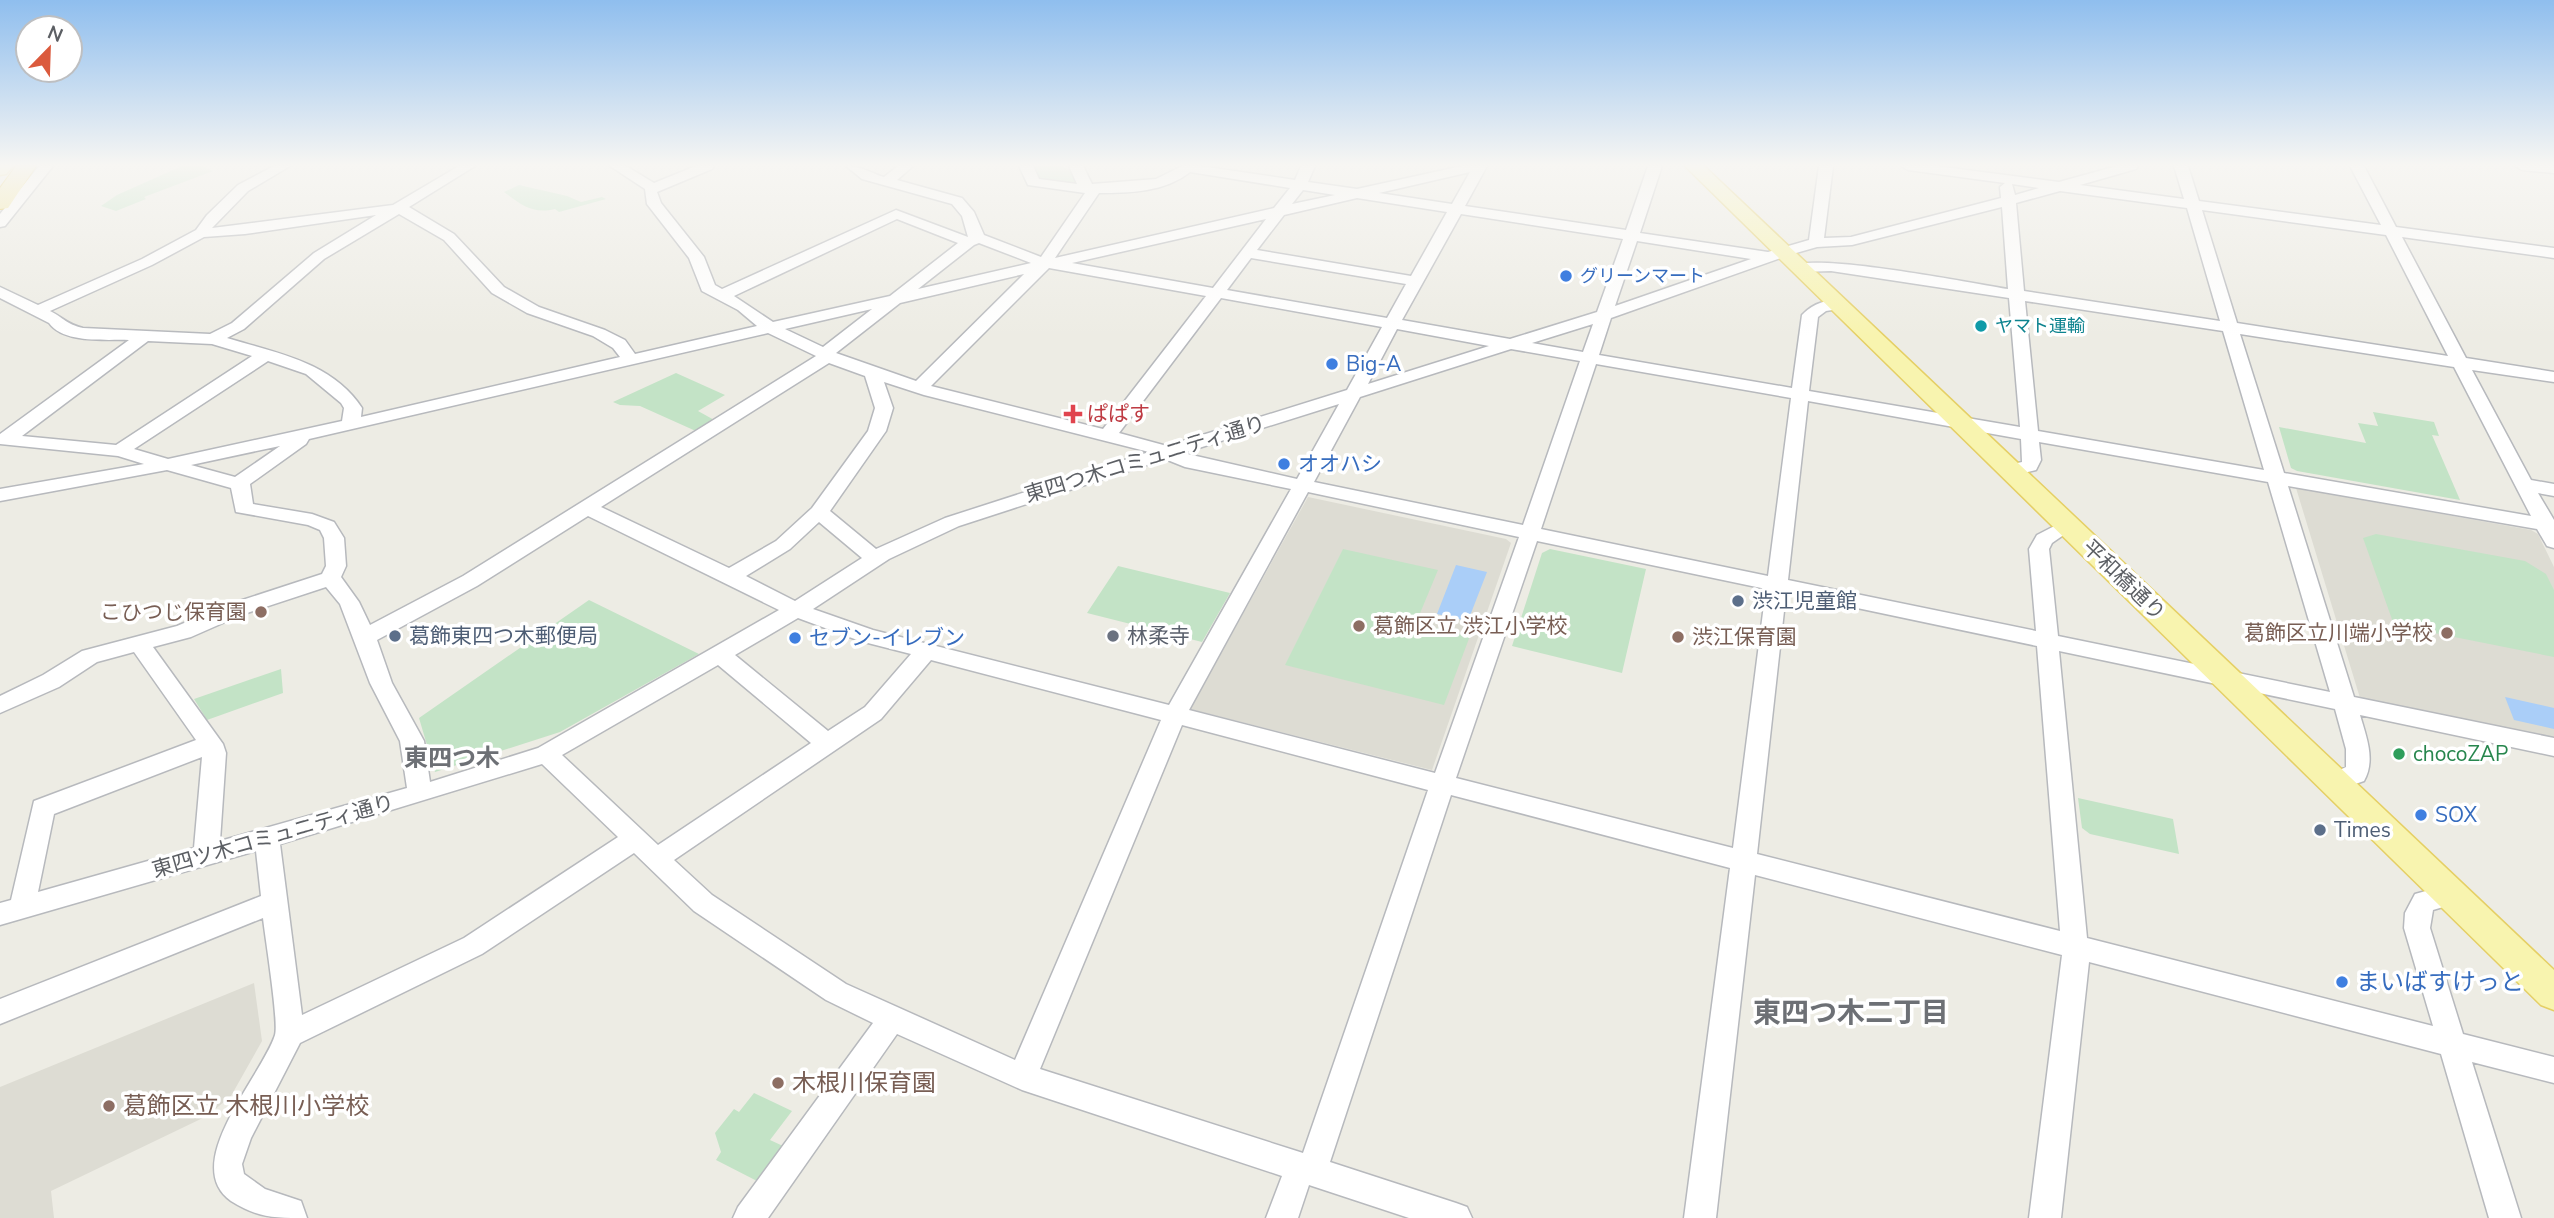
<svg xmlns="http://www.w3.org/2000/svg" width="2554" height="1218" viewBox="0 0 2554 1218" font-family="'Nunito Sans','Noto Sans JP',sans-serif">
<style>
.education{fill:#dddcd3}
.green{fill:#c3e3c6}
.water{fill:#aacef8}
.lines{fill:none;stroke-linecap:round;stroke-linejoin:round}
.minor-casing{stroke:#b7b9bd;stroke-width:3}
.major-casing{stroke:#e5cf65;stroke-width:3}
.highway-casing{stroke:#dfb513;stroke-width:2}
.minor{fill:#fff;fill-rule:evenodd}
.major{fill:#f8f4af;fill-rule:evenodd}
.highway{fill:#f4e695;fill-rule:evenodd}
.shop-dot{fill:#3f7fe0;stroke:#fff;stroke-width:2.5}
.culture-dot{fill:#0f9aa8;stroke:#fff;stroke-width:2.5}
.health-dot{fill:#e0444e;stroke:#fff;stroke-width:2.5}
.service-dot{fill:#5c6f8a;stroke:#fff;stroke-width:2.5}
.education-dot{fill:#8d6e63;stroke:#fff;stroke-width:2.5}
.worship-dot{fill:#6b7280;stroke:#fff;stroke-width:2.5}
.leisure-dot{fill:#2e9e5b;stroke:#fff;stroke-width:2.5}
.labels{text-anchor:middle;stroke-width:7;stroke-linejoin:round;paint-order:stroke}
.far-shop-label{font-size:18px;fill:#366cbe;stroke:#fff;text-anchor:start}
.far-culture-label{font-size:18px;fill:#0d838f;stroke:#fff;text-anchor:start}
.shop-label{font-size:21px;fill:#366cbe;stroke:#fff;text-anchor:start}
.health-label{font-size:21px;fill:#be3a42;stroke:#fff;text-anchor:start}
.street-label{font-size:21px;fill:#5c5f64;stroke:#fff}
.service-label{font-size:21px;fill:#4e5e75;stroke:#fff;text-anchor:start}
.education-label{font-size:21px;fill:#785e54;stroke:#fff;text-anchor:end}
.worship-label{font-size:21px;fill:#5b616d;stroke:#fff;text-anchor:start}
.leisure-label{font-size:21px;fill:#27864d;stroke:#fff;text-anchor:start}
.quarter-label{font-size:24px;font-weight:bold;fill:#6d7075;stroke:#fff}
.near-shop-label{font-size:24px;fill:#366cbe;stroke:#fff;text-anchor:start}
.near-education-label{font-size:24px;fill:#785e54;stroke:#fff;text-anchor:start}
.near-neighbourhood-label{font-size:28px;font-weight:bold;fill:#6d7075;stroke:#fff}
</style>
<rect width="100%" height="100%" fill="#edece4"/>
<path class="education" d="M2296 488 2531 530 2538 534 2554 567V738L2360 698Z
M1308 497 1506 539 1511 543 1432 770 1190 709Z
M254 983 262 1041 231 1096 207 1116 51 1191 54 1218H0V1087Z"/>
<path class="green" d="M182 166H202L213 171 144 197 146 199 116 211 101 206 117 195Z
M1032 166H1060L1075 172 1079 185 1038 181Z
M519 185 567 196 581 202 602 197 606 199 559 212 555 209C533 214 522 206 504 192Z
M676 373 725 395 698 411 716 421 698 432 640 406 620 405 613 402Z
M2373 412 2434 422 2439 436 2432 435 2460 500 2297 471 2291 468 2279 427 2366 443 2358 423 2378 426Z
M2376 534 2525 561 2546 574 2554 590V657L2394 625 2363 538Z
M1343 549 1438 570 1416 623 1470 636 1444 705 1285 665Z
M1550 549 1646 569 1622 673 1512 646 1542 553Z
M1118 566 1230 593 1202 642 1087 613Z
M589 600 699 654 560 732 435 772 419 718Z
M281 669 283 693 207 720 194 699Z
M2078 798 2173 819 2179 854 2090 834 2082 828Z
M754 1093 792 1111 770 1140 783 1146 757 1181 716 1160 721 1152 715 1133 734 1109 739 1112Z"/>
<path class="water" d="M1456 565 1487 572 1468 621 1437 614Z
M2505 697 2554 708V729L2514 720Z"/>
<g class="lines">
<defs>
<path id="minor" d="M39 166H53L5 226 0 227V214Z
M274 166H290L248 191 212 228 393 205 459 166H475L409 207 454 234 504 287 539 307 605 330 625 340 635 354 757 326 738 310 702 291 689 258 647 204 645 189 610 166H626L654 183 696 166H714L712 169 657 192 661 203 704 257 715 285 722 289 896 210 968 237 962 216 952 204 862 179 846 166C862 166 870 173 884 177L898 166H913L897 180 962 198 974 212 984 235 1041 257 1085 193 1028 185 1019 166H1033L1039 179 1077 184 1069 166H1083L1092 184 1156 179 1182 166H1200L1295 180 1301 166H1315L1308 182 1357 189 1462 166H1487L1465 206 1626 230 1648 166H1662L1640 233 1768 252 1809 240 1819 166H1833L1824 238 1851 237 2001 198 2000 187 2005 183 1908 170 1901 166H1936L2059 182 2117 166H2138L2136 169 2080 185 2184 199 2174 166H2188L2199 201 2381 225 2350 166H2364L2396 227 2554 248V258L2402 237 2466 358 2554 372V382L2472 370 2531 480 2554 484V496L2538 493 2554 520V548L2547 546 2537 529 2288 486 2354 697 2554 738V756L2360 715C2366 736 2376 760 2364 781L2335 791 2327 788 2323 782 2327 776 2346 767V749L2335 709 2059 651 2087 938 2433 1026 2404 928 2405 913 2415 894 2451 884 2460 888 2464 895 2460 902 2433 910 2430 928 2463 1034 2554 1057V1083L2472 1062 2521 1218H2489L2441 1054 2089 962 2061 1218H2029L2062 955 1755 875 1716 1218H1684L1730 868 1451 795 1330 1162 1456 1203 1467 1207 1472 1218H1409L1309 1185 1298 1218H1266L1282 1176 1022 1090 897 1034 768 1218H733L738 1207 873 1023 826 1000 694 911 634 853 482 954 300 1043 251 1138 242 1164 244 1174 265 1189 301 1201 307 1218C274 1218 258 1218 231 1201 179 1164 262 1076 275 1035 279 1022 265 937 263 918L0 1024V999L261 896 256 851 0 925V903L11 900 34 801 196 740 134 652 97 662 59 687 0 713V696L43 675 82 651 177 626 227 605 322 574 326 566 324 538 320 530 308 525 236 512 231 488 167 470 0 501V489L144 464 118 456 0 444V434L129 340C106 339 64 344 49 323L0 298V287L38 305 142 259 196 230 207 215 238 185ZM1190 172 1290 188 1274 208 1055 258 1099 193C1130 193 1165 192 1190 172ZM1470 172 1452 204 1379 193ZM2012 184 2039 188 2015 195ZM1303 190 1335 195 1292 204ZM2060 191 2187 208 2220 321 2024 291 2016 203ZM1357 198 1447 212 1411 276 1257 250 1284 215ZM2002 207 2008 289C1977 284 1809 251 1792 267L1800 272 1831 271 2009 298 2020 427 1809 391 1818 317 1826 311 1845 308 1847 305C1834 294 1812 304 1802 315L1792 388 1599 355 1611 318 1789 255 1817 247 1852 245ZM2202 210 2386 235 2448 356 2237 323ZM399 214 444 240 492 293 527 313 593 336 613 348 620 357 361 417 362 408C332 362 276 353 227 338L244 329 324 259ZM1461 214 1623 239 1597 312 1510 339 1402 320ZM376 215 314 253 232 323 210 334 83 328C66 324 64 318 50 311L152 265 204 237 245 234ZM897 219 958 243 890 296 773 322 734 296ZM1266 219 1213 288 1072 263ZM1637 241 1751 259 1615 306ZM979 243 1031 263 918 289 974 245ZM1251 258 1406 284 1387 318 1227 290ZM1049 268 1206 296 1103 429 931 386ZM1024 274 916 381 836 353 900 303ZM1221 298 1382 327 1347 390 1167 446 1119 433ZM2025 301 2223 331 2264 470 2038 431ZM872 309 823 347 785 329ZM1593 324 1583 352 1532 343ZM1397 329 1489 346 1368 384ZM768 333 816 356 463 576 370 625 359 602 341 577 346 566 344 538 334 522 312 514 253 504 250 484 306 444 309 439ZM2240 334 2454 367 2531 516 2284 473ZM148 341 212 344 252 356 116 445 22 436ZM1511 349 1580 361 1523 525 1314 482 1360 397ZM268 361 306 374 341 403 344 408 342 421 168 459 134 449ZM829 363 865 376 875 408 868 431 812 508 776 541 729 568 601 507ZM1596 364 1791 398 1768 576 1541 529ZM884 382 924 395 1149 452 945 518 876 549 830 511 886 431 893 408ZM1808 401 2021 439 2022 462 2004 466 2002 470 2011 476 2036 470 2041 460 2039 442 2268 482 2330 692 2058 636 2049 549 2052 543 2078 525 2075 521 2068 519 2037 535 2029 549 2036 631 1788 580ZM1339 404 1297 479 1183 453ZM280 446 235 477 191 465ZM1165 459 1185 467 1291 489 1169 705 873 630 813 609 889 559 959 526ZM1308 492 1519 537 1435 773 1189 710ZM588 516 779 610 538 748 430 782 424 741 392 683 377 640 477 586ZM819 522 862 558 795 601 746 576 790 549ZM1537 541 1766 589 1733 848 1456 778ZM326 587 340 604 370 683 400 741 407 788 220 841 226 753 223 744 153 647 191 637 241 615ZM1786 593 2037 646 2060 931 1757 854ZM798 618 860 641 911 654 865 707 828 731 735 655ZM931 660 1161 720 1015 1060 846 984 712 895 674 860 881 719ZM718 665 811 743 658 845 562 755ZM1182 725 1428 790 1303 1153 1040 1069ZM202 757 194 848 38 892 54 814ZM542 764 618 837 464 938 302 1015 280 844Z
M2515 166H2554V173L2522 170Z"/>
<path id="major" d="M0 166H13L6 174 0 175Z
M1685 166H1704L2554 970V1010L2541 1005Z"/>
<path id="highway" d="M16 166H36L8 208 0 209V188Z"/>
</defs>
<use href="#minor" class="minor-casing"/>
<use href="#major" class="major-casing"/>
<use href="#highway" class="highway-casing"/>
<use href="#minor" class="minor"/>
<use href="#major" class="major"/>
<use href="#highway" class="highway"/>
</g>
<linearGradient id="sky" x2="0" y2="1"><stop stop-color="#8fbeee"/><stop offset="0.49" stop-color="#f7f6f3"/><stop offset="1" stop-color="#f7f6f3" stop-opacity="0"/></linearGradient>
<rect width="2554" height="336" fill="url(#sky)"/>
<g class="shop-dot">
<circle cx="1566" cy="276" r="7"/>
<circle cx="1332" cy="364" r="7"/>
<circle cx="1284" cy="464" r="7"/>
<circle cx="795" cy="638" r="7"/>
<circle cx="2421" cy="815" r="7"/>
<circle cx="2342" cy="982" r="7"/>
</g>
<circle class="culture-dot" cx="1981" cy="326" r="7"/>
<path class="health-dot" d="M1069.5 403.5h7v7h7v7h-7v7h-7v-7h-7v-7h7z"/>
<g class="service-dot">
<circle cx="1738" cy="601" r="7"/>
<circle cx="395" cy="636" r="7"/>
<circle cx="2320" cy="830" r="7"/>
</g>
<g class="education-dot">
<circle cx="261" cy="612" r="7"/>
<circle cx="1359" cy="626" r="7"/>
<circle cx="2447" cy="633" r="7"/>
<circle cx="1678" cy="637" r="7"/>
<circle cx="778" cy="1083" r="7"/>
<circle cx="109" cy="1106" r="7"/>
</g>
<circle class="worship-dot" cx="1113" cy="636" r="7"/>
<circle class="leisure-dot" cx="2399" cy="754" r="7"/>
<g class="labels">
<g class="far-shop-label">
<text x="1580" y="282">グリーンマート</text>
</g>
<g class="far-culture-label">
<text x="1995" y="332">ヤマト運輸</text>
</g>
<g class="shop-label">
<text x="1346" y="371">Big-A</text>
<text x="1298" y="471">オオハシ</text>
<text x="809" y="645">セブン-イレブン</text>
<text x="2435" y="822">SOX</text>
</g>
<g class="health-label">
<text x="1087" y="421">ぱぱす</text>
</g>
<g class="street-label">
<text transform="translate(1145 459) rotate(-17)" y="7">東四つ木コミュニティ通り</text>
<text transform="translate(2124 580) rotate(44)" y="7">平和橋通り</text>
<text transform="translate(273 836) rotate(-16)" y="7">東四ツ木コミュニティ通り</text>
</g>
<g class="service-label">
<text x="1752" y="608">渋江児童館</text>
<text x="409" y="643">葛飾東四つ木郵便局</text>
<text x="2334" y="837">Times</text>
</g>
<g class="education-label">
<text x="247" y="619">こひつじ保育園</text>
<text x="1373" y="633" text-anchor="start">葛飾区立 渋江小学校</text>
<text x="2433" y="640">葛飾区立川端小学校</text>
<text x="1692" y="644" text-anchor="start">渋江保育園</text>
</g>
<g class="worship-label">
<text x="1127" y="643">林柔寺</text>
</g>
<g class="leisure-label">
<text x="2413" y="761">chocoZAP</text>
</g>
<g class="quarter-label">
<text x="452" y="766">東四つ木</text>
</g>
<g class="near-shop-label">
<text x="2356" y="990">まいばすけっと</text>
</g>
<g class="near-education-label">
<text x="792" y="1091">木根川保育園</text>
<text x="123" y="1114">葛飾区立 木根川小学校</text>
</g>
<g class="near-neighbourhood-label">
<text x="1851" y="1022">東四つ木二丁目</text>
</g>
</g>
<g transform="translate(49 49) rotate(23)"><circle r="33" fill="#ffffff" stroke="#bebfc1" stroke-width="2"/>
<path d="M0-5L12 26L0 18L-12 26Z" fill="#db5a3d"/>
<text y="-10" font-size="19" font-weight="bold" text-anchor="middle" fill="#5c5f64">N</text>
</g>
</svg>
